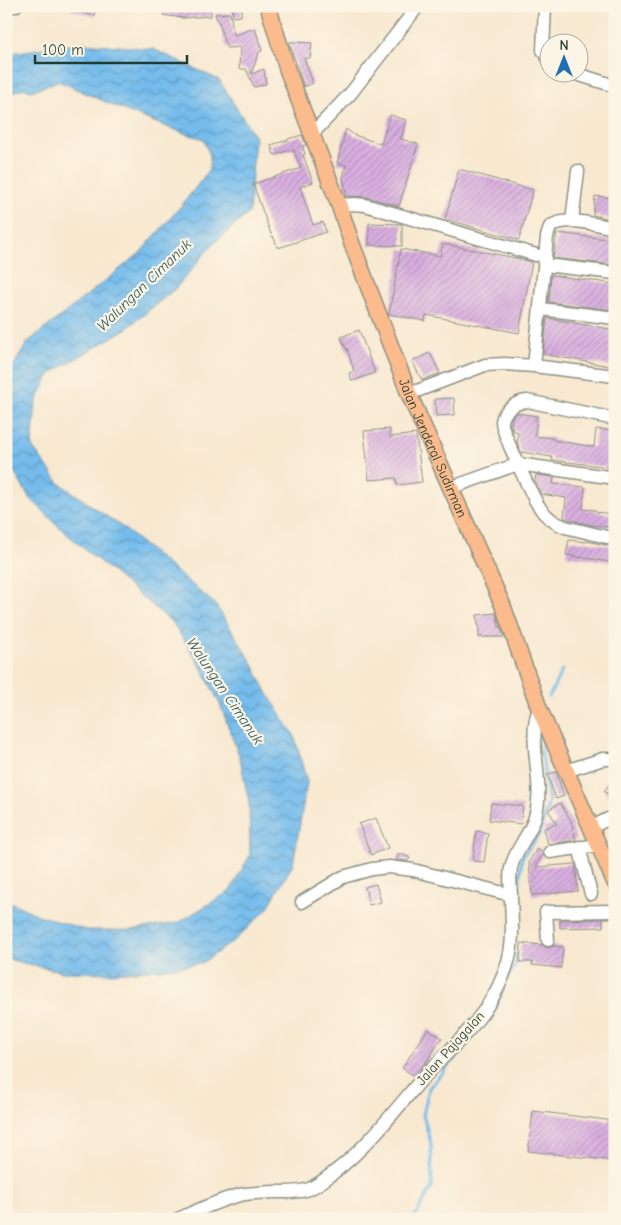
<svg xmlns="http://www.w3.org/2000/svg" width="621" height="1225" viewBox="0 0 621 1225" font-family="'Comic Neue',sans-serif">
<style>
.water{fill:url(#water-waves);stroke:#4a7c90}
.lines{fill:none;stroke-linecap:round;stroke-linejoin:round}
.stream{stroke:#74bcec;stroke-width:3}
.building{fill:url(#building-hatch)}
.minor-casing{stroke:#8c9282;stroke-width:15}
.major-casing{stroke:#8c9282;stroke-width:18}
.minor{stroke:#fff;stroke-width:12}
.major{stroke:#fbbb8d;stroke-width:15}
.labels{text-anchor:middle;stroke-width:4.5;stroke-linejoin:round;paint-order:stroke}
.street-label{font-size:14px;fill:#1f3d34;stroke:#fcf5e5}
.water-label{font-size:15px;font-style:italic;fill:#345d62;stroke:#fcf5e5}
</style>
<defs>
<pattern id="water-waves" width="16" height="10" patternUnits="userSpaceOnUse" patternTransform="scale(1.25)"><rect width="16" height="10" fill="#74bcec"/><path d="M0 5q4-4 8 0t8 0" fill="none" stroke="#5f9ac0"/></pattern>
<pattern id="building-hatch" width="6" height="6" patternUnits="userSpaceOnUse" patternTransform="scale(1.25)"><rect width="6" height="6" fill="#daafe1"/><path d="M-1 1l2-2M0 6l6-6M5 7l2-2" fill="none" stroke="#b090b7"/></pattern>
</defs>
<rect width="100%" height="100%" fill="#fcf5e5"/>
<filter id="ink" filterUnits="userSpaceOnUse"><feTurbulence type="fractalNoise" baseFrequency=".02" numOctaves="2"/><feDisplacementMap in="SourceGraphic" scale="10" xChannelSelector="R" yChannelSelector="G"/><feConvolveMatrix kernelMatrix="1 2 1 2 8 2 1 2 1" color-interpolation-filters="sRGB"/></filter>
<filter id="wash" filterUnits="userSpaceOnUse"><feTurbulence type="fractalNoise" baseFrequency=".0096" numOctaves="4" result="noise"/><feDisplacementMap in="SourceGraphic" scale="20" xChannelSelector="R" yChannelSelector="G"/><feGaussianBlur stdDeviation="1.12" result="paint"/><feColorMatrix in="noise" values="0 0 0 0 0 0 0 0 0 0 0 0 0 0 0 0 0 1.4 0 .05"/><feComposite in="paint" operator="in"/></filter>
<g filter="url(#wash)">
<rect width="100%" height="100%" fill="#f8e8d0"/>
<path class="water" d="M82 43 153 49 219 80 255 137 249 213 212 245 176 288 126 329 50 374 36 402 32 447 59 483 122 527 215 604 250 659 269 696 294 735 307 782 293 864 267 909 236 939 202 963 161 969 112 973 64 972 15 961 6 958V900L38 915 86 930H131L178 923 230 891 250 855 249 803 240 758 220 704 200 665 173 623 62 530 29 497 8 462 6 455V378L28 342 139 254 182 205 209 170 210 155 203 139C153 124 106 102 58 81L31 91 24 88 6 95V56L18 52Z"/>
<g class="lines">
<path class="stream" d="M549 697 562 670
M517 905 522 857 539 834 549 801 542 755V731
M508 978 516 963V954
M413 1219 432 1187 431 1144 423 1115 429 1088 465 1047 495 1007 501 995"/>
</g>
<g id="blocks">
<path class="building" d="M68 6H95V16L68 9Z
M186 6H211V16L183 18 163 15 164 7 187 9Z
M232 6H242L241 16 233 17Z
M230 13 234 35 255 28 262 51 259 52 251 74 264 69 266 84 254 87 246 69H239L240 47 227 48 224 41 219 22H218L215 14Z
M289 42 312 43 310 58H304L313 83 304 87Z
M390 115 406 120 401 139 418 144 399 206 366 197 347 196 343 178 346 165 337 163 346 129 354 135 381 144Z
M302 135 306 145 302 146 305 154 303 155 313 182 300 187 313 225 323 222 326 232 278 248 273 236 272 237 253 184 301 168 293 149 274 155 271 145 288 140V139Z
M459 169 533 190 519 240 445 219Z
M595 196 613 198 611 219 593 215Z
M369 223 402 224V246L369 245Z
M557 233 615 240V265L553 258Z
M443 244 516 258 532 262 519 333 426 315 425 321 389 314 401 249 440 256Z
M551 275 615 284V310L549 302Z
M547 318 615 330V367L543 354Z
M359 330 375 373 352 381 349 373 354 371 347 348 346 349 341 337Z
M430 353 440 373 422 380 412 361Z
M454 398 455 415 436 416 435 399Z
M517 413 537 416 535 436 553 438V440L594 447 596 429 615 431V470L607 469V467L552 460V457L521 452 517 442 518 432 513 431 511 426 512 417Z
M390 429V437L416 434 422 482 397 485 396 478 369 480 364 431Z
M536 475 554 477 553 484 585 487 583 509 596 510V512L611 514 609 527 591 525 564 518 566 498 541 494 535 481Z
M569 540 586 542V541L615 547V561L611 560 610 562 566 555Z
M496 613 499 627H500L504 637H479V625H478L477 615Z
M556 772 564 796 556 799 547 774Z
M615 777V800L604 791Z
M491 803 523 806 521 824 489 820Z
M560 803 571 821 576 840 548 844 544 828 557 824 548 810Z
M376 818 388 848 371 855 359 824Z
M476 831 488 833 484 862 473 861Z
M537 848 542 851 543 855 536 867 575 864 578 891 532 895 529 862Z
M399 854H402L410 858 408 861 396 860Z
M376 884 381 902 369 905 365 887Z
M603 919V927L560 928V920Z
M521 943 542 945 548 948 553 946 563 947 561 968 532 965 533 962H520Z
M428 1029 442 1038 424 1065 414 1076 402 1068Z
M533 1111 615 1121V1161L528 1151Z"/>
</g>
</g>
<g filter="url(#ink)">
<use href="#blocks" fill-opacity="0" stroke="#8c9282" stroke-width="1"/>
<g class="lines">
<defs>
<path id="minor" d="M545 6 543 50 548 58
M6 7 15 6
M570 72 615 86
M312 134 351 93 418 6
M339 205 355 204 365 205 536 255
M572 221 578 171
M545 265 615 273
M541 309 615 318
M534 366 547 237 550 227C564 215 598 225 615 228
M409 394 485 365 505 364 534 366 615 376
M615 419 527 401C517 402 504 409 502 421 500 429 532 495 538 505 544 515 554 523 565 527L615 539
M450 488 518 464 615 478
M566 771 603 759H615
M590 828 608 819 615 818
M579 847 591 894
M550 852 598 845
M302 902 343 877 372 869 389 867 413 870 511 895
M548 940 546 912 615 911
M178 1219C197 1211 225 1197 245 1194 255 1193 266 1192 275 1192 287 1192 298 1193 309 1189 320 1184 328 1177 337 1170 370 1144 395 1110 422 1079 452 1047 487 1018 503 976 515 947 512 928 511 898 511 888 509 878 511 868 515 849 530 835 535 817 546 781 526 743 539 708"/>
<g id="major">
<path id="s1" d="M268 6 287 69 339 205 352 244 409 394 503 606 539 708 615 883"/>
</g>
</defs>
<use href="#minor" class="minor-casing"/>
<use href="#major" class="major-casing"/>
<use href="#minor" class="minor"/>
<use href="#major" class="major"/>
</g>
</g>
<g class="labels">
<g class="street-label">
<text dy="5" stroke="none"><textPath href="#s1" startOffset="472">Jalan Jenderal Sudirman</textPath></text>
<text transform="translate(450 1048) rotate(-48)" y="5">Jalan Pajagalan</text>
</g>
<g class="water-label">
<text transform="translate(144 285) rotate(-44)" y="5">Walungan Cimanuk</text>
<text transform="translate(225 691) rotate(56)" y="5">Walungan Cimanuk</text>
</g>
</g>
<rect width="621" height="1225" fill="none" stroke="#fcf5e5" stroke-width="25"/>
<g transform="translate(564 58)"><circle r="24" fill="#fcf5e5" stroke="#a4ab9e"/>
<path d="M0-4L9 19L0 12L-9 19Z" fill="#1f6fb2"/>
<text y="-8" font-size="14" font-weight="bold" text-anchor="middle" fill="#1f3d34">N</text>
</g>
<path d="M35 55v8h152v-8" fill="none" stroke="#1f3d34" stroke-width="2.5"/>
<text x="42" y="55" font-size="15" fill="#1f3d34" stroke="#fcf5e5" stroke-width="4" paint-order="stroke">100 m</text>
</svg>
